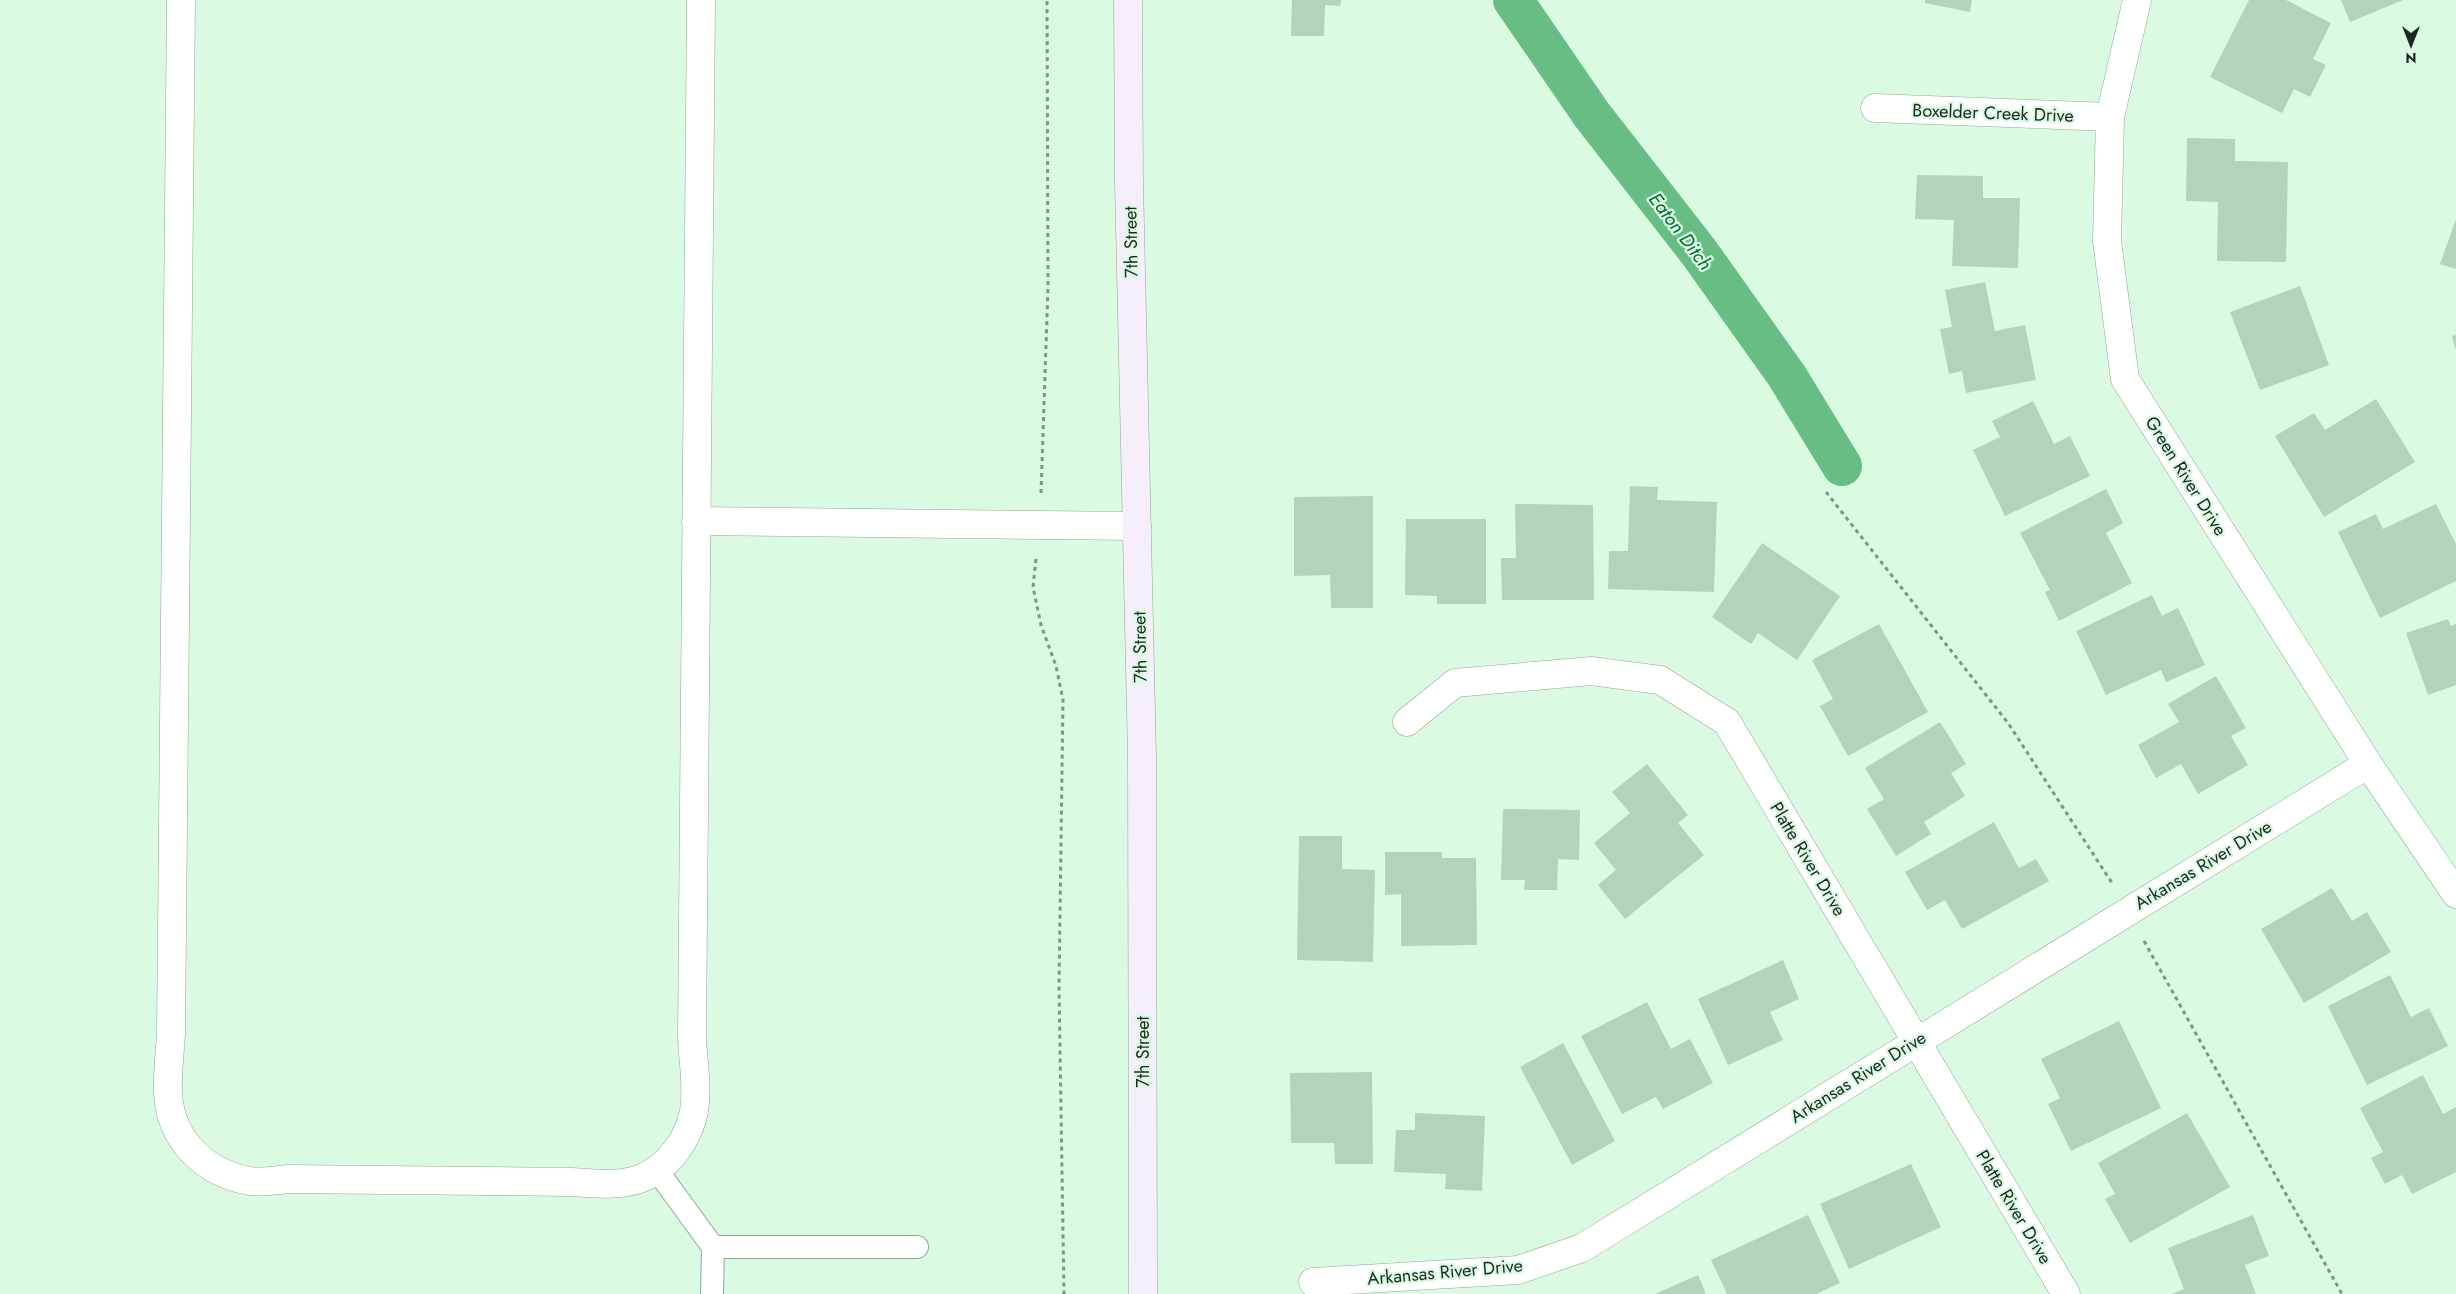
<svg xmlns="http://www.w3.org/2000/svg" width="2456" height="1294" viewBox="0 0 2456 1294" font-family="Jost,sans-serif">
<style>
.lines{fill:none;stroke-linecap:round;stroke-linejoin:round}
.canal{stroke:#68bd84;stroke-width:40}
.building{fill:#b4d3bc}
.lane-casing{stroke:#8ca993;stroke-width:24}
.street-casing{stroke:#8ca993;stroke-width:29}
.secondary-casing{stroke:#8ca993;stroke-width:29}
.path{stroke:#7f9584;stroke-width:3;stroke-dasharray:4 4;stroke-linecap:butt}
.lane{stroke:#fff;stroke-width:22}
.street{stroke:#fff;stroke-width:28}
.secondary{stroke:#f7eefb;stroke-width:28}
.labels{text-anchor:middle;stroke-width:4.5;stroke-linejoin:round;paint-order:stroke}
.street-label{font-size:18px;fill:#1d2920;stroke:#dafae2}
.water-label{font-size:19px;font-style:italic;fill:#006936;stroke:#dafae2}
</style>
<rect width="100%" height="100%" fill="#dafae2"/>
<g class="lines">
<path class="canal" d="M1513 0 1592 115 1698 251 1787 376 1842 466"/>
</g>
<path class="building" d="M1292 0H1341L1340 6 1325 5 1324 36H1291Z
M1925 0H1972L1970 12 1925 3Z
M2249 0H2286L2331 23 2313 59 2326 65 2310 97 2294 89 2282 113 2210 77Z
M2341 0H2403L2350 22Z
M2187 138 2235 139V161L2288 162 2286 262 2217 261 2218 202 2186 201Z
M1917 175 1983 176V198H2020L2018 268 1952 266 1954 220 1915 219Z
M2456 219V269L2440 264Z
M1985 282 1995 331 2025 325 2036 380 1966 393 1962 371 1949 374 1940 329 1952 327 1945 290Z
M2300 286 2329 365 2260 390 2230 312Z
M2456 335V348H2455L2452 336Z
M2376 399 2415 462 2324 517 2275 436 2314 413 2325 430Z
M2033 401 2054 444 2070 436 2090 476 2005 516 1973 450 2000 437 1992 421Z
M1630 486 1658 487 1657 500 1717 502 1714 592 1608 589 1609 551H1628Z
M2106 489 2123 523 2106 533 2132 583 2059 621 2045 592 2050 590 2020 533Z
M1373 496V608H1331L1330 575 1294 576V497Z
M1515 504 1593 505 1594 600H1502L1501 558H1516Z
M2436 504 2456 544V581L2380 618 2338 532 2376 514 2383 529Z
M1406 519H1486V604H1437V596L1405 595Z
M1762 543 1840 596 1797 660 1758 633 1751 644 1712 617Z
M2152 595 2162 616 2178 608 2205 665 2166 682 2161 670 2106 695 2076 631Z
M2448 619 2451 626 2456 624V685L2428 695 2406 633Z
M1879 624 1928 712 1848 756 1820 706 1833 699 1812 660Z
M2216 676 2246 728 2231 736 2248 765 2198 794 2181 764 2156 778 2138 745 2179 722 2168 704Z
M1940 722 1966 764 1951 773 1965 796 1924 822 1931 834 1896 856 1867 809 1884 799 1865 768Z
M1647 764 1688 815 1678 823 1704 855 1625 919 1598 885 1616 870 1594 843 1630 813 1612 792Z
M1503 809 1580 810 1579 860 1558 859 1557 890H1524L1525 880H1501Z
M1994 822 2019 868 2036 859 2049 881 1962 929 1945 900 1927 910 1905 872Z
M1299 836H1342V869L1375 870 1373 962 1297 960Z
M1385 852H1442V858H1476L1477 945 1401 946V894L1385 895Z
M2332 888 2352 921 2367 912 2391 952 2304 1003 2261 929Z
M1783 960 1799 999 1770 1012 1783 1040 1728 1065 1698 999Z
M2390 975 2411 1017 2429 1008 2448 1046 2367 1085 2328 1006Z
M1647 1002 1671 1049 1690 1039 1713 1083 1663 1109 1656 1097 1622 1114 1581 1036Z
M2119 1021 2161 1108 2071 1151 2048 1104 2060 1098 2041 1059Z
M1563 1043 1615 1141 1572 1165 1520 1067Z
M1372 1072 1373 1164H1335L1334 1143H1291L1290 1073Z
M2423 1075 2443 1114 2456 1107V1172L2412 1194 2402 1175 2385 1184 2371 1158 2383 1152 2360 1108Z
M1415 1113 1485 1116 1482 1191 1445 1189 1446 1174 1394 1172 1396 1130H1415Z
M2187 1113 2230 1187 2130 1243 2105 1199 2115 1194 2098 1163Z
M1911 1164 1941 1227 1849 1269 1820 1204Z
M1808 1215 1840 1283 1816 1294H1727L1711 1260Z
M2253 1215 2269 1256 2245 1265 2256 1294H2172L2184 1289 2168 1248Z
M1698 1275 1706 1294H1655Z"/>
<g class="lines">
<defs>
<path id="lane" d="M656 1169 713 1247H917
M712 1294 713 1247"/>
<path id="street" d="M181 0 171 1033C170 1053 167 1074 168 1094 171 1141 205 1173 250 1181 261 1183 276 1180 288 1179L571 1182C593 1183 621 1187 642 1178 669 1167 689 1138 694 1111 698 1088 693 1061 692 1038L701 0
M2137 0 2110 117 2107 241 2125 379 2368 764 2456 894
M1875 108 2110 117
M696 521 1137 526
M1407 722 1455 683 1591 671 1660 680 1727 722 2066 1294
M1313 1282 1518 1270 1582 1248 2368 764"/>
<path id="secondary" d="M1128 0 1129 182 1142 757 1143 1294"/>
</defs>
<use href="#lane" class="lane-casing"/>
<use href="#street" class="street-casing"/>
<use href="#secondary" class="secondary-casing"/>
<path class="path" d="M1826 492 2008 723 2112 883
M1041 493 1048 287 1047 0
M1036 559 1033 587 1041 625 1056 666 1063 700 1059 987 1064 1294
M2144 941 2342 1294"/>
<use href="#lane" class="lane"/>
<use href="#street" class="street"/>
<use href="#secondary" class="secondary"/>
</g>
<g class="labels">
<g class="street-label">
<text transform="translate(1993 113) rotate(2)" y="6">Boxelder Creek Drive</text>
<text transform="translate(1131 242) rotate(-91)" y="6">7th Street</text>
<text transform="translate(2186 476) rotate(58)" y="6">Green River Drive</text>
<text transform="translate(1140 647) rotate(-91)" y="6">7th Street</text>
<text transform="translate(1808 859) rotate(59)" y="6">Platte River Drive</text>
<text transform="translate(2203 865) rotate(-31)" y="6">Arkansas River Drive</text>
<text transform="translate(1143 1052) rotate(-90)" y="6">7th Street</text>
<text transform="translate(1858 1077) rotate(-32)" y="6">Arkansas River Drive</text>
<text transform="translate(2014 1207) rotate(59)" y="6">Platte River Drive</text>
<text transform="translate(1445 1272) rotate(-5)" y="6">Arkansas River Drive</text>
</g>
<g class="water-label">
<text transform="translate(1681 231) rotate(53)" y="7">Eaton Ditch</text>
</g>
</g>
<g transform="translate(2411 45) rotate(180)" stroke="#dafae2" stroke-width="4" paint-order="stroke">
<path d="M0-4L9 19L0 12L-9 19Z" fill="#1d2920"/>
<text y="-8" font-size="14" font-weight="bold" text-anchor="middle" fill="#1d2920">N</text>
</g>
</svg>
